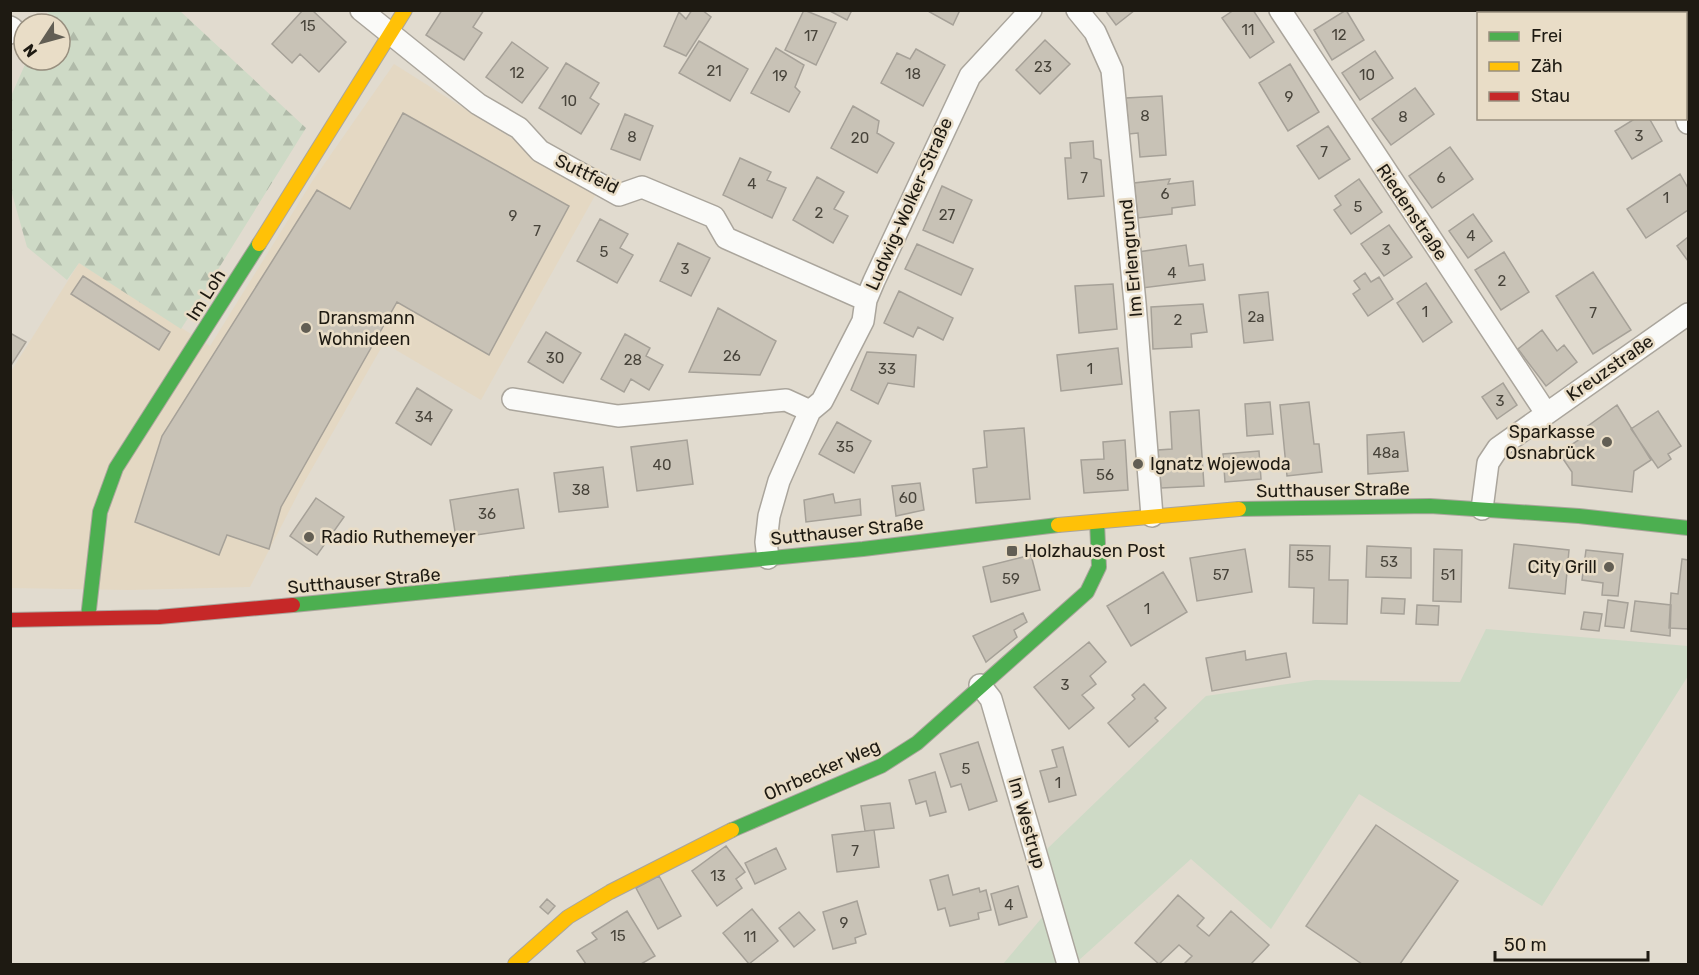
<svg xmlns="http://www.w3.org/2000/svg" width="1699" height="975" viewBox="0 0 1699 975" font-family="Rubik,sans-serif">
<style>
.built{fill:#e4d8c3}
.grass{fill:#cedac6}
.forest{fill:url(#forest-firs)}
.building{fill:#c8c2b6;stroke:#a6a198;stroke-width:1.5}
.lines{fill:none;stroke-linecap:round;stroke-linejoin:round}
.street-casing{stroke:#aaa59c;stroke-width:24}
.fast-casing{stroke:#aaa59c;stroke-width:16}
.slow-casing{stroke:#aaa59c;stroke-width:16}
.jam-casing{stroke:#aaa59c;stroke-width:16}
.street{stroke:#fafaf8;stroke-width:21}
.fast{stroke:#4caf50;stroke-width:14}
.slow{stroke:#ffc107;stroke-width:14}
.jam{stroke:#c62828;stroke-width:14}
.poi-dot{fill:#625e54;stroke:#e9ddc7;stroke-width:2}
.labels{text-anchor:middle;stroke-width:5;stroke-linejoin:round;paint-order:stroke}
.number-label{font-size:15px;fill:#48443b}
.street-label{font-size:18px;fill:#1e1a12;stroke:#e9ddc7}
.poi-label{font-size:18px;fill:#1e1a12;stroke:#e9ddc7;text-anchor:start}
</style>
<defs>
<pattern id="forest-firs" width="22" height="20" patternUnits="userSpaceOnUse" patternTransform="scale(1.5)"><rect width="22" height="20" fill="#cedac6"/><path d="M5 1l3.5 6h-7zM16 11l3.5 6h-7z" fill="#b0baa9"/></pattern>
</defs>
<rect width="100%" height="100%" fill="#e1dbcf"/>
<path class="built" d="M394 64 597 192 481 400 384 343 302 486 250 587 129 590 11 588 10 373 79 263 210 346 313 180Z"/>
<path class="grass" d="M1486 629 1688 646V676L1542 906 1359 794 1271 929 1191 859 1078 961 1047 849 1206 696 1315 680 1460 682Z
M1045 914 1056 964H1003Z"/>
<path class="forest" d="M49 11H180L306 128 181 329 79 263 67 280 27 247 11 190V96L27 60H60V24H43Z"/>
<path class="building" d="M303 10H312L346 42 319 72 300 54 292 63 272 44Z
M442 10H484L473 27 482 33 464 60 426 35Z
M692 10H702L711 17 686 56 664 46 679 12 686 19Z
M804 10 836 23 816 65 785 50Z
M828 10H852L847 20Z
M926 10H960L953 25Z
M1105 10H1135L1116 25Z
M1234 10H1253L1274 42 1250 58 1222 18Z
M1346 10 1364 40 1332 60 1314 30Z
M1547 10H1592L1593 12 1548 14Z
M1045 40 1070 64 1040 94 1016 70Z
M699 41 748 69 730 101 679 73Z
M512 42 548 68 522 103 486 77Z
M776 48 804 65 795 87 800 92 789 112 751 93Z
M916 49 945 65 923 106 881 83 897 53 910 59Z
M1375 51 1393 78 1360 100 1342 73Z
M566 63 599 83 590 98 599 104 581 134 539 108Z
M1290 64 1319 112 1288 131 1259 83Z
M1415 88 1434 114 1391 145 1372 119Z
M1162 96 1166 155 1140 157 1138 133 1129 134 1126 98Z
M853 106 879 121 877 133 894 143 877 173 831 148Z
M403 113 569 206 489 355 397 302 281 507 269 549 227 535 219 555 135 522 162 436 317 190 350 209Z
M625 114 653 126 640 160 611 149Z
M1636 118H1649L1662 141 1632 159 1615 131Z
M1328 126 1350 159 1319 179 1297 146Z
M1093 141 1094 158 1101 160 1104 196 1068 199 1065 158H1071L1070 143Z
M1450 147 1473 179 1432 208 1409 176Z
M740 158 771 172 767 180 786 188 772 218 723 195Z
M1680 174 1688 188V210L1646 238 1627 209Z
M817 177 844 192 834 209 848 216 833 243 793 220Z
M1170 179 1168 184 1193 181 1195 205 1172 208V214L1138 218 1134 183Z
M1359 179 1382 212 1351 234 1334 210 1341 205 1335 196Z
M942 186 972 200 953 243 923 230Z
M1473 214 1492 241 1468 258 1449 231Z
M600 219 628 234 620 248 633 255 617 283 577 261Z
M1389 225 1412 257 1384 276 1361 244Z
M1688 237V261L1677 246Z
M678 243 710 258 691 296 660 281Z
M917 244 973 269 961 295 905 269Z
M1186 245 1189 266 1203 264 1205 280 1142 288 1138 252Z
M1504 252 1529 292 1501 310 1475 270Z
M1593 272 1631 330 1593 354 1556 296Z
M1365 273 1371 282 1379 277 1393 299 1368 316 1353 294 1360 289 1354 281Z
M83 276 170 332 159 350 71 294Z
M1426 283 1452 322 1423 342 1397 303Z
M1113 284 1117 329 1079 333 1075 286Z
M899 291 953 318 943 340 918 327 913 337 884 323Z
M1268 292 1273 340 1244 343 1239 295Z
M1203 304 1207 332 1191 334 1192 347 1153 349 1151 307Z
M718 308 776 341 760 375 689 372Z
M1542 330 1557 351 1564 345 1577 362 1546 386 1518 349Z
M546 332 581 353 563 383 528 362Z
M10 333 26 342 10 367Z
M625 334 650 348 646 356 663 365 649 390 631 379 624 392 601 379Z
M1118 348 1122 384 1061 391 1057 355Z
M867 352 916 355 914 387 888 383 878 404 851 390Z
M1503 383 1517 405 1497 419 1482 397Z
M417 388 452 410 431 445 396 423Z
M1270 402 1273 434 1247 436 1245 404Z
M1309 402 1314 444H1319L1322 472 1287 476 1280 405Z
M1617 405 1651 460 1634 471 1632 492 1572 485V472L1559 453 1592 431 1588 426Z
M1199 410 1204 486 1161 488 1158 450 1172 449 1170 412Z
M1658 411 1681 446 1668 454 1671 459 1658 468 1631 429Z
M837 422 871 441 854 473 819 454Z
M1024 428 1030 499 976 503 973 469 987 467 984 431Z
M1404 432 1408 471 1368 474 1367 435Z
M687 440 693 484 637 491 631 447Z
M1125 440 1128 490 1084 493 1081 460 1104 459 1103 442Z
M1259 451 1261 479 1225 482 1223 454Z
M603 467 608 507 559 512 554 473Z
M920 483 924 510 896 516 892 486Z
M518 489 524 528 456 538 450 500Z
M833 494 835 503 860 499 861 515 806 522 804 500Z
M316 498 344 517 317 555 290 536Z
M1514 544 1569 550 1565 594 1509 588Z
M1290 545 1330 546 1329 580H1348L1347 624 1313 623 1314 588 1289 587Z
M1367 546 1411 548V578L1366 577Z
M1245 549 1252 592 1197 601 1190 558Z
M1434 549 1462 550 1461 602 1433 601Z
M1586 550 1623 554 1618 596 1602 595 1603 583 1582 580Z
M1031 555 1040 590 991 602 983 567Z
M1682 559 1688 560V629L1669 628 1671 593 1678 594Z
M1163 572 1187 612 1131 646 1107 606Z
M1382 598 1405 599 1404 614 1381 613Z
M1608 600 1628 603 1624 628 1605 626Z
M1635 601 1671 605 1670 636 1631 631Z
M1417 605 1439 606 1438 625 1416 624Z
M1584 612 1602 614 1599 631 1581 629Z
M1023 613 1027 622 1014 630 1017 637 986 662 973 636Z
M1089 642 1106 662 1090 676 1096 684 1082 695 1094 708 1069 729 1034 687Z
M1245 651 1246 660 1286 653 1290 677 1212 691 1206 658Z
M1144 684 1166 708 1155 718 1158 721 1129 747 1108 723 1135 699 1132 695Z
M978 742 997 801 969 810 961 784 951 787 940 754Z
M1063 747 1076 795 1049 802 1040 771 1057 767 1052 750Z
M935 772 946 812 930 816 926 801 916 804 909 780Z
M890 803 894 828 865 831 861 806Z
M1376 825 1458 881 1400 964H1362L1306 926Z
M874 830 879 867 837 872 832 835Z
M726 846 745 872 736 879 742 888 717 906 692 871Z
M776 848 786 869 755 884 745 863Z
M948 875 953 895 979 888 980 892 986 890 991 910 978 913 979 919 950 926 945 908 938 910 930 880Z
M659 876 681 916 658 929 636 888Z
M1018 886 1027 917 999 925 991 894Z
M1178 895 1204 918 1197 926 1209 936 1231 911 1269 945 1251 964H1184L1192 956 1179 945 1159 964 1135 943Z
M547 899 555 906 548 914 540 907Z
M857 901 866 934 855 938 856 943 833 949 823 912Z
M752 909 778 941 749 964 723 933Z
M627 911 655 956 641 964H586L577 951 597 939 592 933Z
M799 912 815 930 794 947 779 928Z"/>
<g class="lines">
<defs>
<path id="street" d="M361 10 478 104 519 128 540 151 619 195 642 187 714 217 726 238 866 300
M1077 10 1095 32 1112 70 1135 303 1152 516
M1280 10 1546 413
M1628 10 1630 14
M10 27 13 29 10 33
M1686 117 1688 123
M513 399 618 416 786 400 810 411
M1482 509 1488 463 1498 448 1688 314
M768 558 766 542 769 516 779 481 810 411 822 401 863 321 866 300 874 281 970 76 1031 10
M980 685 991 699 1068 964"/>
<path id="fast" d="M1239 509 1430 506 1579 516 1688 528
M293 605 863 549 1058 525
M88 618 100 512 116 468 259 244
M732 830 881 766 917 743 1087 592 1099 567 1097 522"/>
<path id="slow" d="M259 244 405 10
M1058 525 1239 509
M515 964 568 917 610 892 732 830"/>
<path id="jam" d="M10 620 159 617 293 605"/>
</defs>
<use href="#street" class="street-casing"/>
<use href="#fast" class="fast-casing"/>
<use href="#slow" class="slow-casing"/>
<use href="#jam" class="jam-casing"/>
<use href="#street" class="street"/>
<use href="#fast" class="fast"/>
<use href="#slow" class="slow"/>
<use href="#jam" class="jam"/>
</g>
<g class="poi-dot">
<circle cx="306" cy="328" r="6"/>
<circle cx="1607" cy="442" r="6"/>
<circle cx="1138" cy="464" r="6"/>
<circle cx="309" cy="537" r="6"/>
<rect x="1006" y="545" width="12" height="12" rx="3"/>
<circle cx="1609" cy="567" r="6"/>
</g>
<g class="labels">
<g class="number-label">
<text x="308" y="31">15</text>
<text x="1248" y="35">11</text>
<text x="1339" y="40">12</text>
<text x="811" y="41">17</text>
<text x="1043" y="72">23</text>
<text x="714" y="76">21</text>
<text x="517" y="78">12</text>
<text x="913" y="79">18</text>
<text x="1367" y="80">10</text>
<text x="780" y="81">19</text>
<text x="1289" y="102">9</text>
<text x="569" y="106">10</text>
<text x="1145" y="121">8</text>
<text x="1403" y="122">8</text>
<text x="1639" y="141">3</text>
<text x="632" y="142">8</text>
<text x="860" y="143">20</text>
<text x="1324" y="157">7</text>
<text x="1084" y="183">7</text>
<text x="1441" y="183">6</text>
<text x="752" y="189">4</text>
<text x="1165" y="199">6</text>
<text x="1666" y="203">1</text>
<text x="1358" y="212">5</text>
<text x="819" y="218">2</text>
<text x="947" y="220">27</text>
<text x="513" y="221">9</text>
<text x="537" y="236">7</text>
<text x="1471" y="241">4</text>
<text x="1386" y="255">3</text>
<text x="604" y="257">5</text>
<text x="685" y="274">3</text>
<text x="1172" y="278">4</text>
<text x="1502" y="286">2</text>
<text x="1425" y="317">1</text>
<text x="1593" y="318">7</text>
<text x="1256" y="322">2a</text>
<text x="1178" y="325">2</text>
<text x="732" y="361">26</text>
<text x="555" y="363">30</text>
<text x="633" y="365">28</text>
<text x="887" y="374">33</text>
<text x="1090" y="374">1</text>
<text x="1500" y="406">3</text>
<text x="424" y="422">34</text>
<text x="845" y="452">35</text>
<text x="1386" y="458">48a</text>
<text x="662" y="470">40</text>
<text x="1105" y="480">56</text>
<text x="581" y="495">38</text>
<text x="908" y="503">60</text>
<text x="487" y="519">36</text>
<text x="1305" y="561">55</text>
<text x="1389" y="567">53</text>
<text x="1221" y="580">57</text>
<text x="1448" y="580">51</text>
<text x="1011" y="584">59</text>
<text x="1147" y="614">1</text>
<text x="1065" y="690">3</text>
<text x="966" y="774">5</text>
<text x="1058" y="788">1</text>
<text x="855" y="856">7</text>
<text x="718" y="881">13</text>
<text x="1009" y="910">4</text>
<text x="844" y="928">9</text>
<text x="618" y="941">15</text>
<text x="750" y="942">11</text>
</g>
<g class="street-label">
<text transform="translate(587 174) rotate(26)" y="6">Suttfeld</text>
<text transform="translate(909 204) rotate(-66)" y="6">Ludwig-Wolker-Straße</text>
<text transform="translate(1412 212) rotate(56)" y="6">Riedenstraße</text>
<text transform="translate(1131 258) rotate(-95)" y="6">Im Erlengrund</text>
<text transform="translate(206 295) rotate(-58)" y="6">Im Loh</text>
<text transform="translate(1610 368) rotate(-35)" y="6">Kreuzstraße</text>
<text transform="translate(1333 490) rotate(-1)" y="6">Sutthauser Straße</text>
<text transform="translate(847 531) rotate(-6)" y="6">Sutthauser Straße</text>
<text transform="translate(364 581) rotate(-5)" y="6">Sutthauser Straße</text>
<text transform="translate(822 770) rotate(-24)" y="6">Ohrbecker Weg</text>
<text transform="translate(1027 823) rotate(74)" y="6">Im Westrup</text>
</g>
<g class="poi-label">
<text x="318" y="324">Dransmann<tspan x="318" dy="21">Wohnideen</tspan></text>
<text x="1595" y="438" text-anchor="end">Sparkasse<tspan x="1595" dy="21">Osnabrück</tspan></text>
<text x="1150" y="470">Ignatz Wojewoda</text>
<text x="321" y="543">Radio Ruthemeyer</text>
<text x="1024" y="557">Holzhausen Post</text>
<text x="1597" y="573" text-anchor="end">City Grill</text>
</g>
</g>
<rect width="1699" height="975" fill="none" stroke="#1e1a12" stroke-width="24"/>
<rect x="1477" y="12" width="210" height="108" fill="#e9ddc7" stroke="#988f7f" stroke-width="1.5"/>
<rect x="1489" y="32" width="30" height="9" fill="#4caf50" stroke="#988f7f" stroke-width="1.5"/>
<text x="1531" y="42" font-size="18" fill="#1e1a12">Frei</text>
<rect x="1489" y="62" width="30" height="9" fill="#ffc107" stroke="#988f7f" stroke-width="1.5"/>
<text x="1531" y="72" font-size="18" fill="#1e1a12">Zäh</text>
<rect x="1489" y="92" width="30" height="9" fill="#c62828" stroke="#988f7f" stroke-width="1.5"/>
<text x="1531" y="102" font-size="18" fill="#1e1a12">Stau</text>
<g transform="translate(42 42) rotate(234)"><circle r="28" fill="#e9ddc7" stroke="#988f7f" stroke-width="1.5"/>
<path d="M0-4.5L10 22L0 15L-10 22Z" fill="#625e54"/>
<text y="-9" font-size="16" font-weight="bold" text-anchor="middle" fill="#1e1a12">N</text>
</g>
<path d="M1495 951v9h153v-9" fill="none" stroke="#1e1a12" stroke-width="3"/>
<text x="1504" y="951" font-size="18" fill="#1e1a12" stroke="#e9ddc7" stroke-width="4.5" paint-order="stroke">50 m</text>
</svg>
